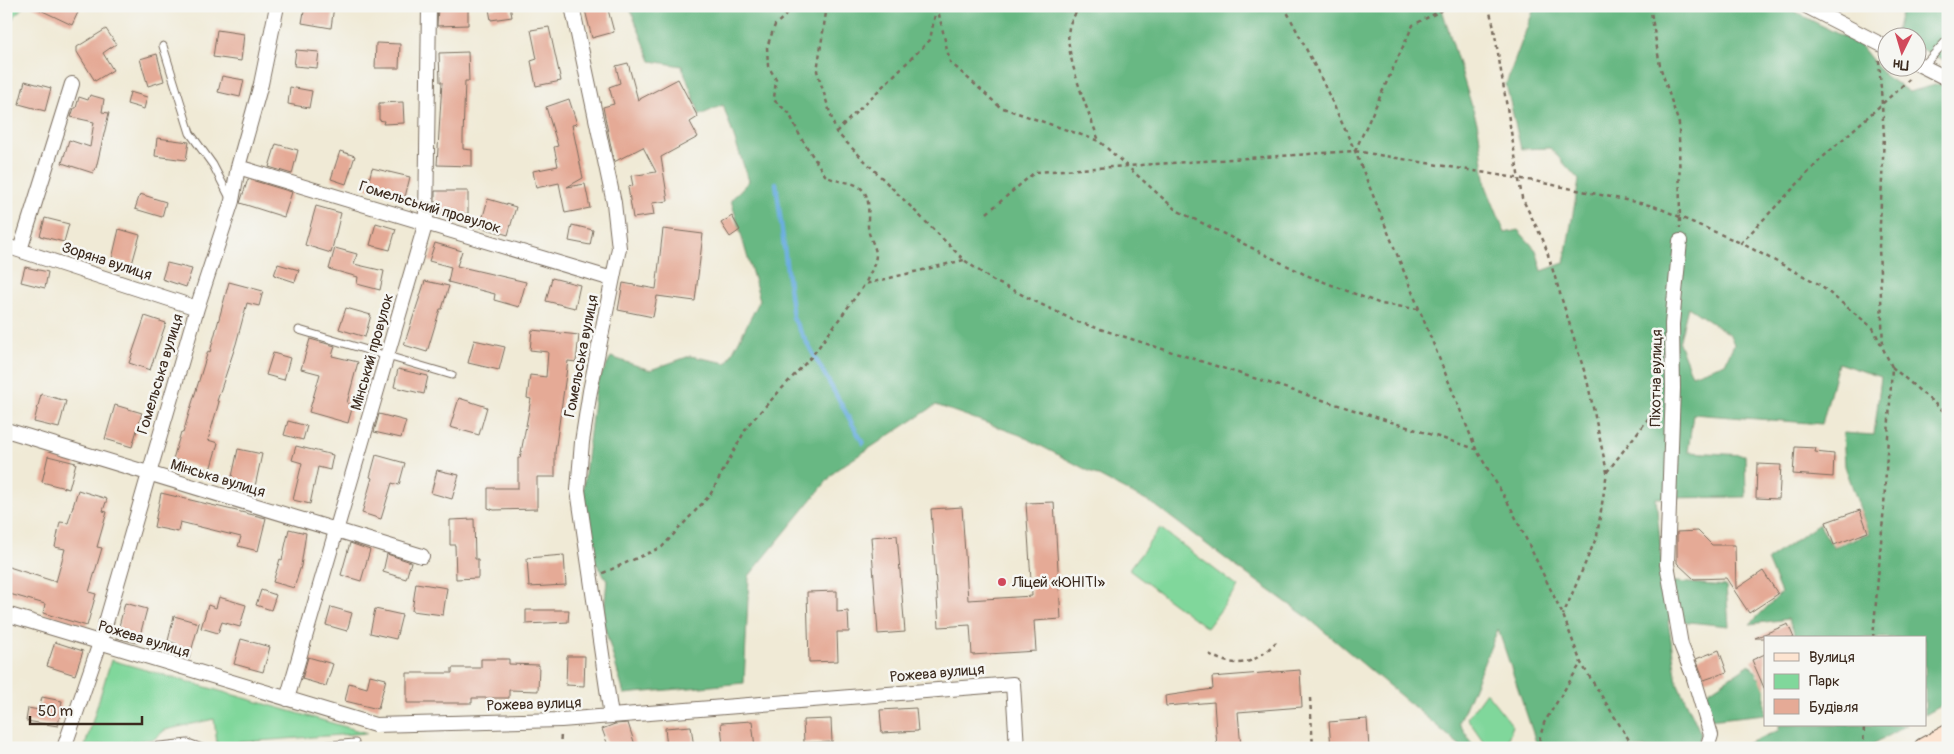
<svg xmlns="http://www.w3.org/2000/svg" width="1954" height="754" viewBox="0 0 1954 754" font-family="Pangolin,sans-serif">
<style>
.green{fill:#80d79b;stroke:#5e805c}
.forest{fill:#68b883;stroke:#527150;fill-rule:evenodd}
.lines{fill:none;stroke-linecap:round;stroke-linejoin:round}
.stream{stroke:#6aaedf;stroke-width:4.5}
.building{fill:#e5aa96}
.service-casing{stroke:#7a6d5e;stroke-width:9}
.minor-casing{stroke:#7a6d5e;stroke-width:16}
.secondary-casing{stroke:#7a6d5e;stroke-width:22}
.path{stroke:#7a6d5e;stroke-width:2.5;stroke-dasharray:4 4;stroke-linecap:butt}
.service{stroke:#fff;stroke-width:7}
.minor{stroke:#fff;stroke-width:14}
.secondary{stroke:#fde4d1;stroke-width:20}
.poi-dot{fill:#d1495b;stroke:#f6f6f2;stroke-width:2}
.labels{text-anchor:middle;stroke-width:5;stroke-linejoin:round;paint-order:stroke}
.street-label{font-size:15px;fill:#3b2a1e;stroke:#f6f6f2}
.poi-label{font-size:15px;fill:#3b2a1e;stroke:#f6f6f2;text-anchor:start}
</style>
<rect width="100%" height="100%" fill="#f6f6f2"/>
<filter id="ink" filterUnits="userSpaceOnUse"><feTurbulence type="fractalNoise" baseFrequency=".02" numOctaves="2"/><feDisplacementMap in="SourceGraphic" scale="10" xChannelSelector="R" yChannelSelector="G"/><feConvolveMatrix kernelMatrix="1 2 1 2 8 2 1 2 1" color-interpolation-filters="sRGB"/></filter>
<filter id="wash" filterUnits="userSpaceOnUse"><feTurbulence type="fractalNoise" baseFrequency=".0096" numOctaves="4" result="noise"/><feDisplacementMap in="SourceGraphic" scale="20" xChannelSelector="R" yChannelSelector="G"/><feGaussianBlur stdDeviation="1.12" result="paint"/><feColorMatrix in="noise" values="0 0 0 0 0 0 0 0 0 0 0 0 0 0 0 0 0 1.4 0 .05"/><feComposite in="paint" operator="in"/></filter>
<g filter="url(#wash)">
<rect width="100%" height="100%" fill="#f0ead6"/>
<path class="green" d="M6 6H24L6 26Z
M1160 528 1238 587 1207 628 1129 570Z
M111 660 367 733 217 744 214 719 165 730 154 739 85 746Z
M1486 692 1513 726 1504 748H1488L1467 718Z"/>
<path class="forest" d="M629 6H1441L1478 126 1486 186 1505 233 1518 230 1536 250 1542 271 1564 263 1579 180 1550 148 1521 149 1506 84 1535 6H1784L1861 46 1884 75 1909 92 1939 84 1948 88V702L1925 715V638H1797L1788 619 1750 624 1781 593 1767 560 1819 524 1833 547 1869 534 1845 466 1843 433 1874 435 1881 377 1838 363 1822 424 1693 414 1688 452 1745 455 1746 497 1656 498 1664 581 1726 586 1729 626 1668 620 1677 682 1701 734 1697 748H1538L1498 629 1459 723 1475 748H1463L1307 617 1234 565 1156 506 1020 435 936 405 836 470 749 576 744 683 624 694 603 622 607 580 590 554 583 490 596 385 611 357 650 370 690 356 727 363 760 300 731 200 749 181 723 105 700 115 682 66 651 61ZM1688 307 1730 335 1734 344 1725 363 1692 375 1679 343Z
M1903 6H1948V62L1917 47 1916 38 1894 37Z
M1750 664 1758 678 1765 675V714L1709 720 1703 695Z
M1779 725H1907L1866 748H1738L1779 730Z"/>
<g class="lines">
<path class="stream" d="M776 183 793 318 863 443"/>
</g>
<g id="blocks">
<path class="building" d="M32 6H81L72 25Z
M305 6H334L331 28 302 23Z
M438 6H468V25L437 26Z
M504 6H510L512 17 491 20 489 9Z
M584 6H607L614 32 592 38Z
M549 27 561 81 536 86 531 61 537 59 531 30Z
M106 29 116 44 103 53 113 70 95 81 77 52V47Z
M217 30 244 34 241 61 213 57Z
M376 43 400 44 399 68H375Z
M296 50 319 52 317 68 294 66Z
M468 52 469 81H465L463 137V149L472 150V166L437 165 442 82H440L439 53Z
M157 54 164 81 148 86 140 59Z
M628 63 638 100 678 79 698 117 690 122 698 137 661 157 668 201 652 203 654 215 633 218 628 187 633 186 631 176 656 172 643 147 614 162 603 107 614 104 609 87 620 83 616 66Z
M222 76 244 80 240 97 218 92Z
M25 81 51 88 45 111 19 104Z
M290 87 312 91 309 108 288 104Z
M130 92 147 97 144 109 127 104Z
M90 95 104 99 102 112 109 113 96 168H95L93 173 62 163 69 140 90 147 94 122 71 117 74 108H76L79 97 88 100Z
M569 99 577 124 572 125 583 178 567 187 585 184 590 208 565 213 559 183 536 188 533 171 558 166 554 147 558 146 546 107Z
M403 102 404 123 383 124 384 121 379 120V103Z
M157 138 189 142 186 160 155 156Z
M276 144 298 150 292 174 269 167Z
M340 151 355 156 346 184 331 179Z
M372 168 410 177 405 197 367 188Z
M248 179 292 192 284 217 240 203Z
M435 191H468V214H435Z
M140 194 166 202 162 217 135 209Z
M488 199 516 207 508 235 480 227Z
M316 206 341 213 331 253 305 245Z
M732 216 740 230 730 237 721 223Z
M45 218 69 224 64 242 40 236Z
M376 223 396 229 390 250 370 245Z
M572 225 593 230 590 245 569 241Z
M119 229 140 235 132 264 112 259Z
M663 229 703 234 695 301 657 296 653 317 618 310 623 283 656 289Z
M435 243 462 251 457 266 526 282 519 307 494 300 495 294 448 282 451 267 429 261Z
M335 248 357 254 354 264 384 271 380 290 357 284 358 277 329 269Z
M167 263 192 269 186 287 162 279Z
M278 264 299 270 295 282 274 275Z
M25 267 48 272 45 288 21 282Z
M552 278 580 285 575 308 546 301Z
M425 281 449 286 442 309H440L427 352 404 345Z
M229 282 263 291 259 306 247 303 236 344 217 401 219 402 208 440 218 443 210 470 173 459 181 432 183 433 208 351 210 352Z
M346 308 371 315 365 337 339 329Z
M145 316 166 323 150 370 129 363Z
M532 330 579 335 576 362 568 361 555 452V477H537V509L494 510 488 508V488H518V458H520L531 399 527 398 530 375 546 377 548 352 530 350Z
M310 339 335 346 332 356 358 362 347 403 353 405 348 423 309 412 320 374 301 369Z
M474 340 505 347 499 370 468 363Z
M273 353 290 358 284 380 266 375Z
M398 369 428 376 424 394 394 387Z
M41 394 66 401 59 428 34 422Z
M459 398 487 407 479 435 450 427Z
M115 405 142 413 132 447 105 439Z
M379 414 406 421 401 438 374 432Z
M288 421 307 426 303 440 284 435Z
M296 446 333 455 330 470 318 467 310 504 293 500 302 463 292 460Z
M1795 447 1816 448 1815 452 1834 454 1833 477 1793 474Z
M238 449 262 454 254 491 230 486Z
M376 455 405 463 399 485 392 483 381 519 362 513 372 478 370 477Z
M48 456 76 463 69 489 42 482Z
M1757 464 1781 465 1779 499 1756 498Z
M437 470 459 475 452 499 431 493Z
M78 490 107 499 103 511 107 512 97 547 102 548 89 592 96 594 87 626 43 613 45 604 6 593V566L56 582 65 549 55 547 60 522 68 523Z
M161 493 266 518 258 551 238 546 241 537 180 522 178 532 154 527Z
M1054 502 1061 619 1034 621 1036 651 972 655 970 625 939 627 931 509 962 507 968 600 1032 596 1026 503Z
M1860 510 1868 532 1834 545 1826 522Z
M474 519 475 559H478V578L456 579 455 545H450V520Z
M289 529 306 533 301 566 294 588 273 582 280 559 282 560Z
M1698 531 1712 545H1735L1736 589 1763 571 1778 594 1749 613 1726 578 1694 579 1677 563V532Z
M897 535 905 632 878 634 871 537Z
M350 543 370 550 361 581 341 575Z
M387 554 411 562 406 579 383 572Z
M564 555 566 585 529 587 527 558Z
M416 583 447 588 443 615 412 611Z
M261 590 276 595 271 610 256 605Z
M837 591V612L848 611 849 632H837L838 661 809 662 807 592Z
M219 597 246 605 240 627 222 622 218 633 201 628 208 605 216 608Z
M125 603 147 609 138 643 116 638Z
M331 607 352 613 347 631 326 625Z
M375 609 402 615 396 639 370 633Z
M526 610H569L568 622 526 624Z
M174 616 199 623 189 659 174 655 177 644 168 641Z
M1788 624 1794 638H1755Z
M241 639 270 647 263 672 234 664Z
M55 642 83 651 75 675 47 666Z
M1719 650 1727 672 1704 680 1696 659Z
M1765 654V690L1752 660Z
M567 656H585L584 686 566 685Z
M308 657 333 664 326 686 302 679Z
M481 659H509V664L539 665 538 691 509 690V698H472V703H407V673H452V668H481Z
M1300 670 1302 707 1238 712 1241 748H1217L1214 702 1166 706 1165 696 1213 689 1212 677Z
M370 675 386 679 378 709 345 701 349 683 367 688Z
M42 697 62 701 58 726 26 721 28 708 39 710Z
M916 708 918 731 882 733 880 710Z
M831 719 832 742 804 743 803 720Z
M1367 719 1369 748H1331L1329 722Z
M752 721 755 748H723L721 723Z
M628 723 636 748H609L602 729 615 724Z
M691 726 694 748H667L665 728Z"/>
</g>
</g>
<g filter="url(#ink)">
<use href="#blocks" fill-opacity="0" stroke="#7a6d5e" stroke-width="1"/>
<g class="lines">
<defs>
<path id="service" d="M163 46 190 133 213 165 230 198
M1923 66 1948 39
M299 330 452 375
M142 748 188 743 202 748
M295 748 355 743"/>
<path id="minor" d="M572 6 614 203 619 248 590 391 582 442 578 490 611 716
M1806 6 1886 47
M1916 63 1948 79
M238 167 612 279
M1680 241 1672 324 1673 388 1667 564 1681 645 1693 675 1711 735 1707 748
M6 246 197 308
M20 250 72 84
M6 430 422 556
M6 614 375 725 561 720 1013 684 1017 748
M287 699 426 222 429 6
M64 748 100 643 197 308 232 201 238 167 261 84 277 6"/>
<path id="secondary" d="M1924 748 1948 735"/>
</defs>
<use href="#service" class="service-casing"/>
<use href="#minor" class="minor-casing"/>
<use href="#secondary" class="secondary-casing"/>
<path class="path" d="M790 6 785 16 775 25 767 47 768 66 776 79 774 99 775 101 789 113 801 138 825 175C835 183 847 180 858 186 875 197 865 217 869 233 871 240 876 248 876 255 875 266 869 275 865 284
M827 6 817 71 836 132 964 260 992 280 1075 321 1476 449
M937 6 950 62 1000 107 1099 141 1176 210 1306 275 1381 304 1418 309
M1080 6C1077 12 1072 18 1070 24 1061 49 1090 115 1099 141
M1284 6 1321 78 1355 151 1476 449 1511 508 1563 615 1581 663 1634 748
M1488 6 1493 23 1522 198 1544 242 1587 380 1607 472 1597 536 1563 615
M1650 6 1660 66 1679 124 1680 228
M1879 60 1884 135 1879 247 1883 347
M836 132 930 40 936 9
M1355 151 1413 25 1450 6
M987 213 1035 172 1355 151 1534 181 1654 206 1741 243
M1892 367 1948 415
M1607 472 1658 406
M603 573 662 547 710 495 748 425 812 356 865 284 964 260
M1873 638 1884 506 1892 367 1873 328 1817 283 1741 243 1822 158 1912 77
M1209 654C1237 670 1255 664 1276 642
M1310 698 1313 748
M560 748 561 734
M1537 748 1544 723 1581 663
M1863 748 1864 725"/>
<use href="#service" class="service"/>
<use href="#minor" class="minor"/>
<use href="#secondary" class="secondary"/>
</g>
</g>
<circle class="poi-dot" cx="1002" cy="582" r="5"/>
<g class="labels">
<g class="street-label">
<text transform="translate(430 207) rotate(17)" y="5">Гомельський провулок</text>
<text transform="translate(107 261) rotate(18)" y="5">Зоряна вулиця</text>
<text transform="translate(372 352) rotate(-74)" y="5">Мінський провулок</text>
<text transform="translate(581 356) rotate(-79)" y="5">Гомельська вулиця</text>
<text transform="translate(160 374) rotate(-73)" y="5">Гомельська вулиця</text>
<text transform="translate(1656 378) rotate(-89)" y="5">Піхотна вулиця</text>
<text transform="translate(218 478) rotate(17)" y="5">Мінська вулиця</text>
<text transform="translate(144 639) rotate(17)" y="5">Рожева вулиця</text>
<text transform="translate(937 673) rotate(-5)" y="5">Рожева вулиця</text>
<text transform="translate(534 704) rotate(-2)" y="5">Рожева вулиця</text>
</g>
<g class="poi-label">
<text x="1012" y="587">Ліцей «ЮНІТІ»</text>
</g>
</g>
<rect width="1954" height="754" fill="none" stroke="#f6f6f2" stroke-width="25"/>
<rect x="1764" y="636" width="162" height="90" fill="#f6f6f2" stroke="#aba49d"/>
<rect x="1774" y="653" width="25" height="8" fill="#fde4d1" stroke="#aba49d"/>
<text x="1809" y="662" font-size="15" fill="#3b2a1e">Вулиця</text>
<rect x="1774" y="674" width="25" height="15" fill="#80d79b" stroke="#aba49d"/>
<text x="1809" y="686" font-size="15" fill="#3b2a1e">Парк</text>
<rect x="1774" y="699" width="25" height="15" fill="#e5aa96" stroke="#aba49d"/>
<text x="1809" y="712" font-size="15" fill="#3b2a1e">Будівля</text>
<g transform="translate(1902 52) rotate(185)"><circle r="24" fill="#f6f6f2" stroke="#aba49d"/>
<path d="M0-4L9 19L0 12L-9 19Z" fill="#d1495b"/>
<text y="-8" font-size="14" font-weight="bold" text-anchor="middle" fill="#3b2a1e">Пн</text>
</g>
<path d="M30 716v8h112v-8" fill="none" stroke="#3b2a1e" stroke-width="2.5"/>
<text x="38" y="716" font-size="15" fill="#3b2a1e" stroke="#f6f6f2" stroke-width="4" paint-order="stroke">50 m</text>
</svg>
